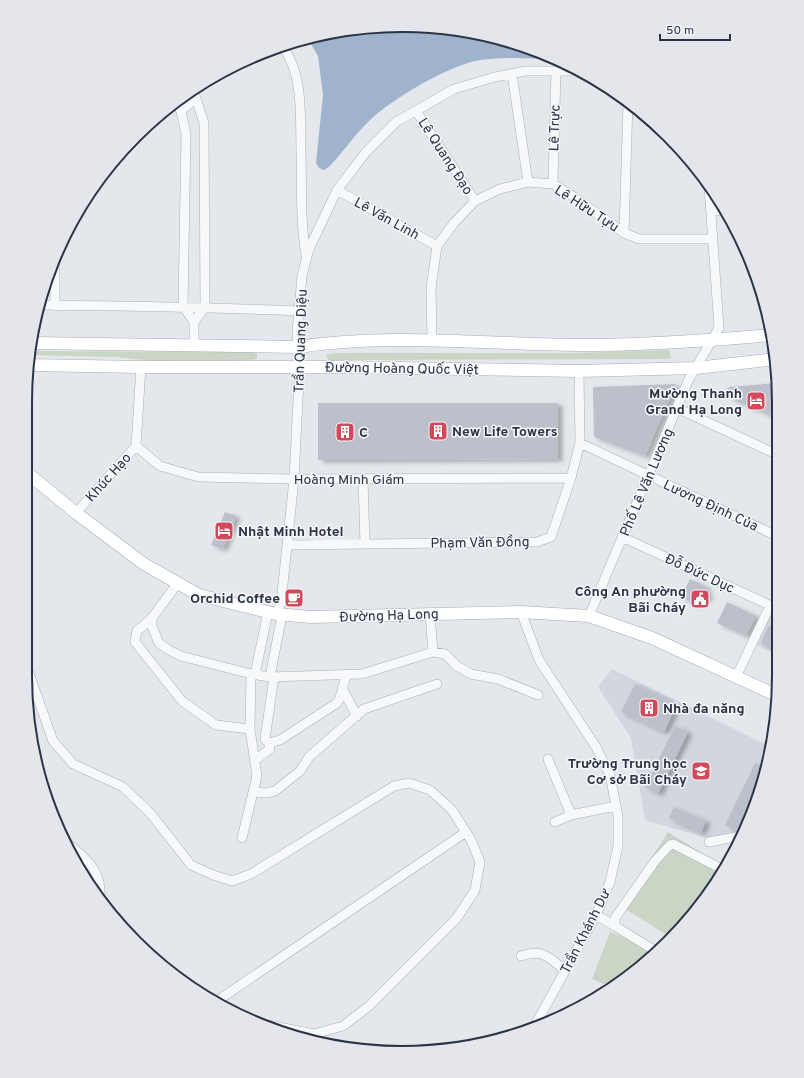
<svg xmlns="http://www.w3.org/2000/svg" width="804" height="1078" viewBox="0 0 804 1078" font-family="Overpass,sans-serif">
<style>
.built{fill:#d2d6de}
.green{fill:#c9d6c5}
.water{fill:#9fb4cc}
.building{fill:#bbc0ca;filter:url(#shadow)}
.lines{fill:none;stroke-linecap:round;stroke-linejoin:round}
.minor-casing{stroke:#a9aeb7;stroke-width:10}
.major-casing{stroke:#a3abb8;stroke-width:13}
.minor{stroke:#f7f8fa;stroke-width:9}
.major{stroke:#fff;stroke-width:12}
.labels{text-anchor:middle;stroke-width:3;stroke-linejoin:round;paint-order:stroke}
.street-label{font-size:14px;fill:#2b3445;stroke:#f4f6f9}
.poi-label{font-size:14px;font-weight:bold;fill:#2b3445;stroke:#f4f6f9;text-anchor:end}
.rim{fill:none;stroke:#2b3445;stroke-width:2}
</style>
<defs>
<filter id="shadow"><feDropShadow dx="4.5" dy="2.5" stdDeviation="2" flood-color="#0004"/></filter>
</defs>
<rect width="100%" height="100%" fill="#e4e7ec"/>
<path class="built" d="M770 613 778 617V655L756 645Z
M612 669 769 746 759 797 743 834 710 839 645 820 631 738 598 687Z"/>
<path class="green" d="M668 350 670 352 671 358 668 359 328 360 326 355 335 353H574Z
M30 351 252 352 257 354V358L253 360 155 361 116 357 29 355Z
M668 832 726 868 686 924 671 938 621 906Z
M610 932 657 950 631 975 611 987 592 979Z"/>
<path class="water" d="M378 26 451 28 523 45 554 59C528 59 501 56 475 61 445 68 392 99 370 120 355 134 344 151 330 166L324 170 319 168 316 163 323 95 318 56 307 37Z"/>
<path class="building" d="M776 383V418L730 398 725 390 730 387Z
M676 384 645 456 594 437 593 387Z
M318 403H558V459L318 460Z
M225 512 236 516 223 549 211 545Z
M690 579 707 587 705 592 709 594 706 600 702 598 699 605 681 597Z
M727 602 756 616 746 636 717 623Z
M768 626 778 630V651L761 643Z
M635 684 677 704 664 732 621 712Z
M675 726 688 732 658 794 645 787Z
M755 763 765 768 762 784 738 831 725 825Z
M674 807 706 821 701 833 669 818Z"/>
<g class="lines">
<defs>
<path id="minor" d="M282 46C304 74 300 117 301 150 302 185 300 220 306 255
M512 74 528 182
M191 92 196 98 204 123 205 307 194 322V346
M175 101 181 111 186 134 183 306 194 322
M181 111 196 98
M416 111 475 201
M553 184 556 71
M337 190 437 246
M711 211 723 210
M624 233 628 102
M38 305C125 306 211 307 298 311
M55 306V266
M432 341 431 288 437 246 454 223 475 201 500 189 528 182 553 184 574 197 624 233 639 239H712
M677 408 776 454
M580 443 777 536
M136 446 160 466 198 477 294 479 571 478
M363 479 365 544
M76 513 136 446 141 367
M622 537 778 609
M287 545 537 542 551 537 571 478 580 443 579 371
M177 584 152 618 137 631 135 642 182 701 216 725 250 729
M521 612 539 660 596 747 610 775 618 816V846L610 882 596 915 534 1027
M276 614 281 603 294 479 299 380 297 332 302 276 309 249 337 190 366 152 396 122 454 89 495 77 526 71H580
M430 614 433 652
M589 616 689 379 719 328 709 186
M152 618V626L159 643 169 650 181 656 251 674 270 677 362 674 433 652 445 654 457 666 471 674 498 679 538 695
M25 662 53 741 73 764 123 787 151 814 191 865 213 875 232 881 251 874 394 786 409 783 430 790 452 810 471 840 480 862 475 890 457 918 369 1006 343 1026 314 1034 268 1025
M255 674 268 612
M270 677 282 615
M274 677 265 739 269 743 280 740 337 703 340 698 346 676
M736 677 770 606
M342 688 357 716
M548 759 571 815
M255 760 270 749 269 743
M255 792 266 793 275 791 300 771 309 757 364 709 437 684
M555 822 571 815 616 806
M242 838 257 776 250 729 251 674
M709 842 741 836
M67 843C85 857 102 871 100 896
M596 915 615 926
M657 952 615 926V918L655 861 670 845 673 844 724 870
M521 956C542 948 549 958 565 970
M217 1001 466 832"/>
<path id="major" d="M31 343 298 347C397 332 499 346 599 345 657 344 714 340 771 335
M28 365 141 367H338L579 371 696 368 776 359
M26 472 76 513 144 564 199 595 276 614 311 617 521 612 589 616 652 638 778 696"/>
</defs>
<use href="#minor" class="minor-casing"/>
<use href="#major" class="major-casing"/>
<use href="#minor" class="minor"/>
<use href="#major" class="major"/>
</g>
<defs>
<symbol id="hotel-square" viewBox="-11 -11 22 22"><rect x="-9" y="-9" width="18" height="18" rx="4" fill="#d1495b" stroke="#f4f6f9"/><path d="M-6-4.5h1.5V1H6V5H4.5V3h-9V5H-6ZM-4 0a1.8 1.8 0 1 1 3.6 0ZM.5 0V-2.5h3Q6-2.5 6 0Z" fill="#fff"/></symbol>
<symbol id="building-square" viewBox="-11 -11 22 22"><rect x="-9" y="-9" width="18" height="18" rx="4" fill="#d1495b" stroke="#f4f6f9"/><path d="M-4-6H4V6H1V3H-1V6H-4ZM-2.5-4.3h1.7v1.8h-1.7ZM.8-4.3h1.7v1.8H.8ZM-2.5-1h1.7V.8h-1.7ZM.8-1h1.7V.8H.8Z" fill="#fff"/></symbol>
<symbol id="cafe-square" viewBox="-11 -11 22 22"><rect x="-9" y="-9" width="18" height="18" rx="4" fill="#d1495b" stroke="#f4f6f9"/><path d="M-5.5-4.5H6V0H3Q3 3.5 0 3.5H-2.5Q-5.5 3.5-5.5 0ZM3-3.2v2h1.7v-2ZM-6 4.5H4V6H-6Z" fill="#fff"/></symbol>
<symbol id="civic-square" viewBox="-11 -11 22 22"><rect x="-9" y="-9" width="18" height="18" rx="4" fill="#d1495b" stroke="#f4f6f9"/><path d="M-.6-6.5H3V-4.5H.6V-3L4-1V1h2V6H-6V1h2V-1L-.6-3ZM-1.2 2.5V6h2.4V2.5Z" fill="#fff"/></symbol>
<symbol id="school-square" viewBox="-11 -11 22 22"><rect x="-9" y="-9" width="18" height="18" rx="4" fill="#d1495b" stroke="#f4f6f9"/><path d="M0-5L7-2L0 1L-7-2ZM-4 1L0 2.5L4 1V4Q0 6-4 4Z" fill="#fff"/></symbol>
</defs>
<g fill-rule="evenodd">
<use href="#hotel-square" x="745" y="390" width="22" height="22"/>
<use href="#building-square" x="427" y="420" width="22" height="22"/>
<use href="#building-square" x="334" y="421" width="22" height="22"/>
<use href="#hotel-square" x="213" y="520" width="22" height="22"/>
<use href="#cafe-square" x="283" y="587" width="22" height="22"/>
<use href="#civic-square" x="689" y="588" width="22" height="22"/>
<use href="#building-square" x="638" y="697" width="22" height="22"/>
<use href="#school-square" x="690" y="760" width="22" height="22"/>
</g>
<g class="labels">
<g class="street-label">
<text transform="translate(554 128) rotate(-88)" y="5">Lê Trực</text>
<text transform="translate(446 156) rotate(57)" y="5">Lê Quang Đạo</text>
<text transform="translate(587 208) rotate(33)" y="5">Lê Hữu Tựu</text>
<text transform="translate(387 218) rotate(29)" y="5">Lê Văn Linh</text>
<text transform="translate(300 341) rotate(-88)" y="5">Trần Quang Diệu</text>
<text transform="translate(402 368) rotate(1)" y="5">Đường Hoàng Quốc Việt</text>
<text transform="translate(108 477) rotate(-48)" y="5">Khúc Hạo</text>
<text x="349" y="484">Hoàng Minh Giám</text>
<text transform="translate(646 482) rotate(-67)" y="5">Phố Lê Văn Lương</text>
<text transform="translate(711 505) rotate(25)" y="5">Lương Định Của</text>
<text transform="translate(480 542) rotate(-1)" y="5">Phạm Văn Đồng</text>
<text transform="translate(700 573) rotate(25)" y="5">Đỗ Đức Dục</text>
<text transform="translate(389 615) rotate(-2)" y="5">Đường Hạ Long</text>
<text transform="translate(585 931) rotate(-63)" y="5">Trần Khánh Dư</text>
</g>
<g class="poi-label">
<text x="742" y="398">Mường Thanh<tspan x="742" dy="16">Grand Hạ Long</tspan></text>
<text x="452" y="436" text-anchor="start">New Life Towers</text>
<text x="359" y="437" text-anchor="start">C</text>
<text x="238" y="536" text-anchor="start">Nhật Minh Hotel</text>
<text x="686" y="596">Công An phường<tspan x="686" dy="16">Bãi Cháy</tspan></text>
<text x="280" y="603">Orchid Coffee</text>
<text x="663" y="713" text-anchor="start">Nhà đa năng</text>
<text x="687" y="768">Trường Trung học<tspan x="687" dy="16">Cơ sở Bãi Cháy</tspan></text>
</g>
</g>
<path d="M0 0H804V1078H0ZM402 32H402A370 370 0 0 1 772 402V676A370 370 0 0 1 402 1046H402A370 370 0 0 1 32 676V402A370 370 0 0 1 402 32Z" fill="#e4e6eb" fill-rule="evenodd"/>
<path class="rim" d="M402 32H402A370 370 0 0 1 772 402V676A370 370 0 0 1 402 1046H402A370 370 0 0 1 32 676V402A370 370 0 0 1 402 32Z"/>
<path d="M660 34v6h70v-6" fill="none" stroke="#2b3445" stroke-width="2"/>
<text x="666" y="34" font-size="12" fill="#2b3445" stroke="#f4f6f9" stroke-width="3" paint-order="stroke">50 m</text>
</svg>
